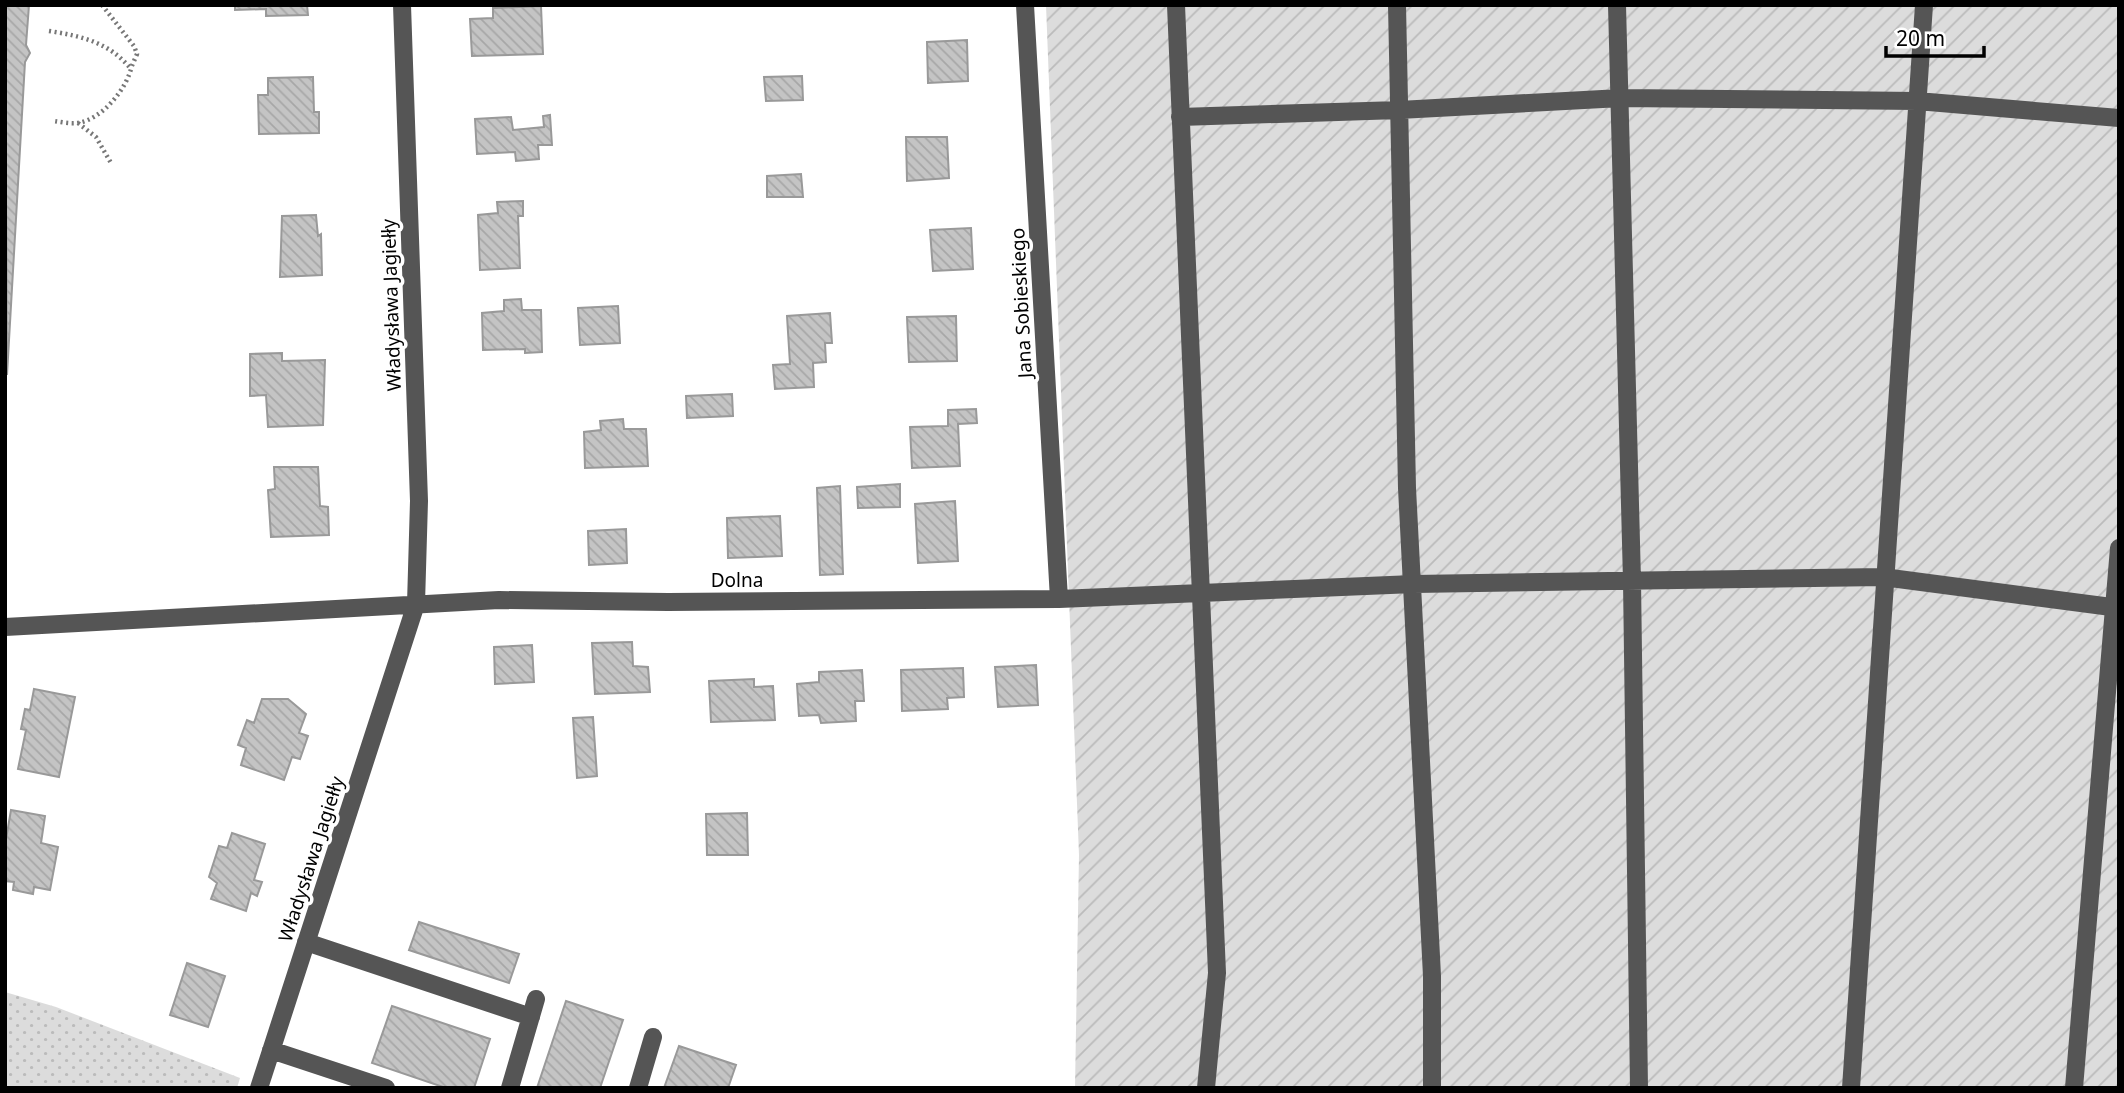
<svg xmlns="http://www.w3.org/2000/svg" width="2124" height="1093" viewBox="0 0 2124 1093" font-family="'Noto Sans',sans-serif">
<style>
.grass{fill:url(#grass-dots)}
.garden{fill:url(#garden-furrows)}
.building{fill:url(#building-back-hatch);stroke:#999;stroke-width:2}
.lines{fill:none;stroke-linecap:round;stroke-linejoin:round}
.path{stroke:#777;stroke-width:4.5;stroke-dasharray:2 3.5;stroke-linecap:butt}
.minor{stroke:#555;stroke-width:18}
.labels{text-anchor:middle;stroke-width:7;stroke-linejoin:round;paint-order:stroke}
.street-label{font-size:19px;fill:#000;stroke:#fff}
</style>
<defs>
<pattern id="grass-dots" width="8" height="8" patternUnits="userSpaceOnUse" patternTransform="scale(1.75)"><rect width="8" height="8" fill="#dcdcdc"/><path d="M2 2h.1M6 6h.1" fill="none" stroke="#bbb" stroke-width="1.8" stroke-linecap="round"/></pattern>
<pattern id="garden-furrows" width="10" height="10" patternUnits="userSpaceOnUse" patternTransform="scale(1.75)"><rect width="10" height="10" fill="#dcdcdc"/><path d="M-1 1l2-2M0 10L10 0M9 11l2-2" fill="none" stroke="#bbb"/></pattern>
<pattern id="building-back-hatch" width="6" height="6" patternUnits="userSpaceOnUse" patternTransform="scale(1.75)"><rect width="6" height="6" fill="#c4c4c4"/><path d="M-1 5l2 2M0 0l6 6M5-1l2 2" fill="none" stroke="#a7a7a7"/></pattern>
</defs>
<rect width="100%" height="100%" fill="#fff"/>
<path class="grass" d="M5 992 56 1007 240 1078 237 1088H5Z"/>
<path class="garden" d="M1046 5H2119V1088H1075L1079 855Z"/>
<path class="building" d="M5 5H29L26 45 30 53 25 62 7 375Z
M235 5H307L308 15 266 16V9L235 10Z
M541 6 543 54 472 56 470 19 493 18V8Z
M967 40 968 81 928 83 927 42Z
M802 76 803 100 766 101 764 77Z
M313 77 314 112H319V133L259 134 258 95H268V78Z
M550 115 552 145H538L539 159 516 161 515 152 477 154 475 119 511 117 513 130 544 127 543 116Z
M906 137H947L949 178 907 181Z
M801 174 803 197H767V176Z
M523 201V216H518L520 268 480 270 478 215 498 213 497 202Z
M316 215 318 236 321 234 322 275 280 277 282 216Z
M971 228 973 269 933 271 930 230Z
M521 299 522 310H541L542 352 525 353V349L483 350 482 313 504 311V300Z
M618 306 620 343 580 345 578 308Z
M830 313 832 343H825L826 362 813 363 814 387 775 389 773 365 790 364 787 316Z
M956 316 957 361 909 362 907 317Z
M282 353V361L325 360 323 425 268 427 266 395 250 396V354Z
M732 394 733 416 687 418 686 396Z
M976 409 977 423 958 424 960 466 912 468 910 427 948 426V410Z
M623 419 624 429H646L648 466 585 468 584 432 601 430 600 421Z
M274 467H318L320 506 328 507 329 535 271 537 268 490 275 489Z
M900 484V507L858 508 857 487Z
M840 486 843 574 820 575 817 488Z
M955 501 958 561 918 563 915 504Z
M780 516 782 556 728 558 727 518Z
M626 529 627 563 589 565 588 531Z
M632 642 633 666 648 667 650 692 595 694 592 643Z
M532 645 534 682 495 684 494 647Z
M1036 665 1038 705 998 707 995 667Z
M963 668 964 697 947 698 948 709 902 711 901 670Z
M862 670 864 701H855L856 721 821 723 819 715 799 716 797 684 819 682V672Z
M754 679V687L773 686 775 720 711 722 709 681Z
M34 689 75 697 59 777 18 769 26 730 21 729 25 709 30 710Z
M262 699H288L306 714 299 733 308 736 300 759 292 757 284 780 241 765 246 748 238 745 247 720 254 723Z
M593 717 597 776 577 778 573 718Z
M11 810 45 816 41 843 58 847 50 890 34 887 33 894 13 890 14 882 5 881V845Z
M747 813 748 855H707L706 814Z
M232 833 265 844 254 880 262 882 257 896 251 893 246 911 211 899 217 883 209 877 219 846 227 848Z
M419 922 519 954 509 983 409 950Z
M187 963 225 976 208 1027 170 1015Z
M566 1001 623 1020 600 1088H537Z
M392 1006 490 1039 474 1088H446L372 1063Z
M679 1046 736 1065 728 1088H664Z"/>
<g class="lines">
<path class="path" d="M102 5 134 46 137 54 131 68
M49 31C81 36 109 42 131 69 125 91 101 120 77 123 70 124 61 122 54 121
M78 123 96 137 111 163"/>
<path class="minor" d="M1025 5 1059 599
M1176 5 1217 973 1206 1088
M1397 5 1407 488 1432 976V1088
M1617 5 1632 581 1639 1088
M1180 117 1399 110 1621 98 1917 101 2119 118
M5 627 499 600 668 602 1059 599 1414 584 1883 577 2119 608
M306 942 531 1017
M271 1050 386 1088
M259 1088 416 604 419 501 402 5
M510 1088 536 999
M638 1088 653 1037
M1851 1088 1924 5
M2074 1088 2119 548"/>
</g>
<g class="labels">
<g class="street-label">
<text transform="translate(1021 303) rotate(-93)" y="7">Jana Sobieskiego</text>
<text transform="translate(391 305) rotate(-92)" y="7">Władysława Jagiełły</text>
<text x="737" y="587">Dolna</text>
<text transform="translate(311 859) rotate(-72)" y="7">Władysława Jagiełły</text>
</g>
</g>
<rect width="2124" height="1093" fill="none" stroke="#000000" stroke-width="14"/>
<path d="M1886 46v10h98v-10" fill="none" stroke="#000000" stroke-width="3.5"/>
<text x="1896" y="46" font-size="21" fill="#000000" stroke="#ffffff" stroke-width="5" paint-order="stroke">20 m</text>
</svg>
